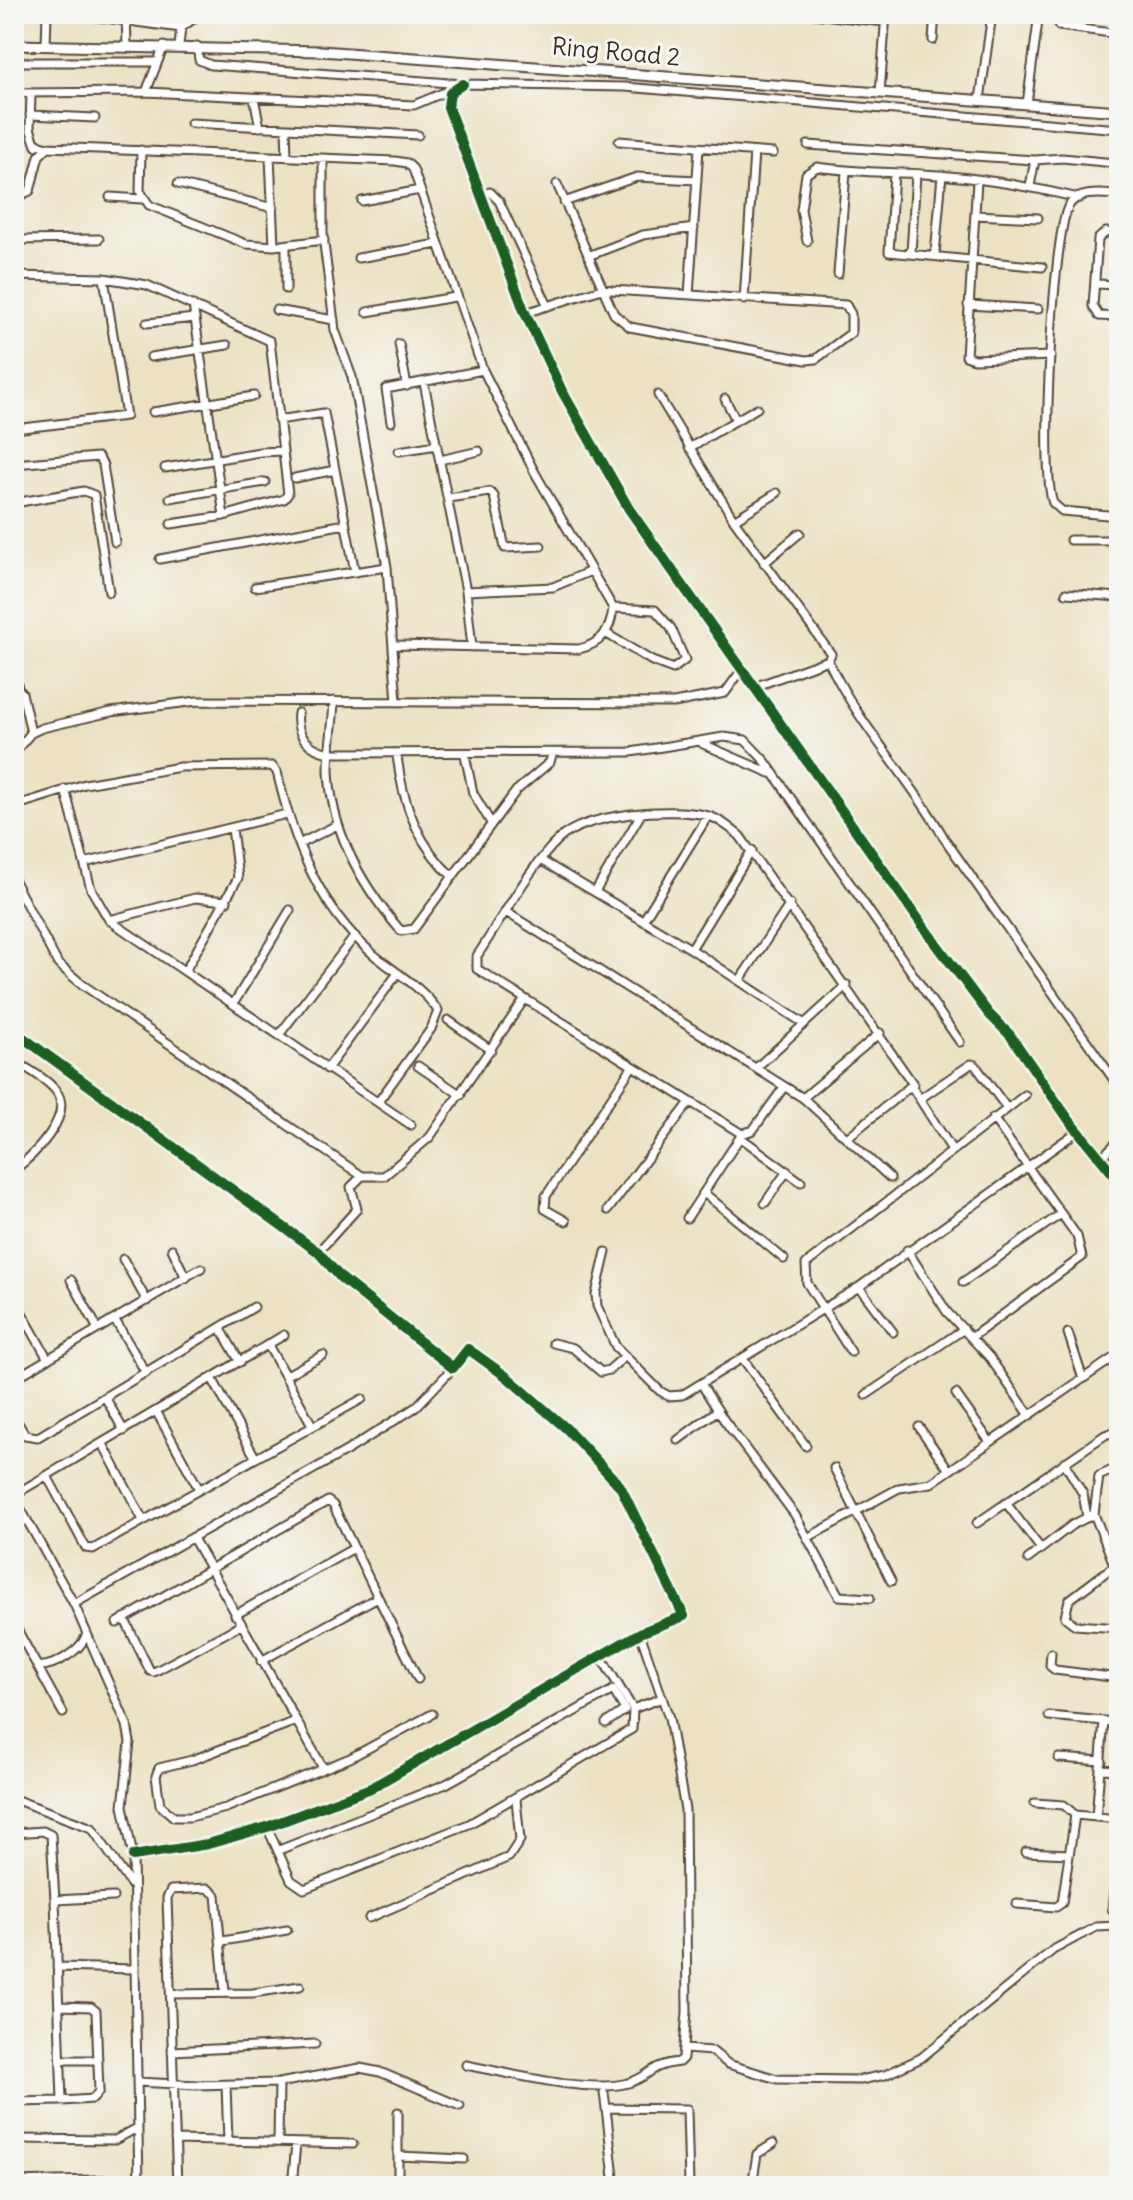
<svg xmlns="http://www.w3.org/2000/svg" width="1133" height="2200" viewBox="0 0 1133 2200" font-family="Delius,sans-serif">
<style>
.lines{fill:none;stroke-linecap:round;stroke-linejoin:round}
.minor-tunnel{stroke:#c9bda2;stroke-width:7;stroke-dasharray:7 3.5;stroke-linecap:butt}
.minor-casing{stroke:#564637;stroke-width:11}
.major-casing{stroke:#564637;stroke-width:13}
.minor{stroke:#fff;stroke-width:7}
.major{stroke:#fff;stroke-width:9}
.cycleway-casing{stroke:#f6f6f2;stroke-width:15}
.cycleway{stroke:#1b5e20;stroke-width:10}
.labels{text-anchor:middle;stroke-width:6;stroke-linejoin:round;paint-order:stroke}
.street-label{font-size:24px;fill:#3b2a1e;stroke:#f6f6f2}
</style>
<rect width="100%" height="100%" fill="#f6f6f2"/>
<filter id="ink" filterUnits="userSpaceOnUse"><feTurbulence type="fractalNoise" baseFrequency=".0125" numOctaves="2"/><feDisplacementMap in="SourceGraphic" scale="16" xChannelSelector="R" yChannelSelector="G"/><feConvolveMatrix kernelMatrix="1 2 1 2 8 2 1 2 1" color-interpolation-filters="sRGB"/></filter>
<filter id="wash" filterUnits="userSpaceOnUse"><feTurbulence type="fractalNoise" baseFrequency=".006" numOctaves="4" result="noise"/><feDisplacementMap in="SourceGraphic" scale="32" xChannelSelector="R" yChannelSelector="G"/><feGaussianBlur stdDeviation="1.8" result="paint"/><feColorMatrix in="noise" values="0 0 0 0 0 0 0 0 0 0 0 0 0 0 0 0 0 1.4 0 .05"/><feComposite in="paint" operator="in"/></filter>
<g filter="url(#wash)">
<rect width="100%" height="100%" fill="#ece2c3"/>
</g>
<g filter="url(#ink)">
<g class="lines">
<path class="minor-tunnel" d="M890 1178 897 1185"/>
<defs>
<path id="minor" d="M75 14 181 28
M126 14 127 46
M814 14 885 22
M1053 14 1059 26 1119 34
M933 40 935 14
M46 45 47 14
M179 46 181 28 200 14
M197 46 199 60 211 65 463 84 625 87 1119 129
M14 62H156
M463 84 450 93 448 107 525 313 562 391 629 509 928 933 989 1014 1010 1035 1069 1120 1119 1181
M146 92 164 46
M14 93 146 92 414 105 452 89
M31 93 30 128 36 146
M880 93 886 14
M254 98 260 127
M980 100 992 14
M1027 104 1039 14
M30 115 95 118
M191 123 418 135
M286 128 287 157
M619 141 773 153
M35 143 48 147 395 161 407 163 413 169 483 370 534 471 613 608C611 631 601 644 579 649L396 645
M808 145 1035 160
M141 150 140 191 149 205 246 244 274 246 324 240
M270 156 274 246
M323 158V236L335 330 352 377 387 567 397 702
M894 173 889 252 1042 267
M1119 177V178
M977 181 966 356 974 359 1051 356
M178 184 273 208
M1030 186 1035 160 1062 158 1115 163 1119 166
M480 195 490 192 499 201 548 306
M1119 195C1103 194 1077 190 1068 207 1053 237 1040 472 1053 503L1062 511 1119 516
M110 197 142 199
M14 198 30 191 39 156 48 147
M362 201 420 190
M564 202 637 177 697 180
M975 215 1038 218
M1119 233 1106 232 1098 239 1093 306 1099 316 1119 317
M14 240 99 239
M807 241 801 210 806 174 817 167C857 173 899 172 939 175 986 179 1033 187 1079 198
M911 253 916 174
M935 255 942 175
M588 256 643 235 694 228
M358 258 438 244
M838 274 846 172
M14 276 104 278 147 285 270 341 288 494 284 499 224 516 171 524
M1095 284 1119 285
M286 289V245
M689 295 699 148
M744 300 754 152
M193 305 224 516
M968 305 1038 309
M276 310 334 320
M367 312 455 297
M525 313 602 289 612 290 846 305 851 314V333L816 359 806 360 630 327 614 314 557 184
M147 323 195 318
M399 344 407 386
M151 357 227 345
M424 383 466 591 472 647
M658 395 734 520 831 654 828 660 754 687
M725 399 736 420
M153 412 254 396
M278 420 324 413 355 572
M391 422 386 389 483 370
M14 429 126 416 104 278
M689 448 757 408
M399 451 437 445
M440 460 479 451
M14 464 98 457 103 465 115 542
M165 468 260 452 283 451
M295 478 335 470
M170 498 265 482
M448 498 490 492 494 496 505 548 541 546
M14 503 84 491 94 495 109 592
M734 520 777 493
M1070 540H1119
M160 559 345 524
M764 563 800 533
M255 587 387 567
M466 591 553 587 591 571
M1066 593 1119 597
M607 634 652 661 673 669 685 660 671 628 655 610 613 608
M828 660C858 725 909 776 944 838L1119 1087
M14 669 18 688
M14 685 22 693 31 733
M334 701C333 724 329 747 329 770 331 832 361 885 401 931L414 929 516 791 550 762 552 755
M298 713C295 735 309 750 331 753L631 752 724 737 745 740 765 761 960 1042
M703 744 770 773
M14 753 31 733 42 728 111 712 197 701 674 703 725 693 741 671
M397 755C402 802 417 845 453 877
M465 755 473 793 491 823
M65 789 91 889 109 920 411 1125
M14 806 85 784 180 767 272 766 277 772C293 840 319 908 373 954 394 972 423 987 438 1011L431 1029 378 1102
M299 844 337 825
M542 861 691 949 803 1023
M84 863 287 814
M14 881 58 964 83 985 362 1176H384L430 1137 524 1000
M595 892 641 814
M506 912 803 1098 890 1178
M109 920 195 898 227 901
M643 921 708 816
M691 949 752 850
M185 971 238 878 232 828
M740 980 790 904
M234 1003 290 910
M448 1020 491 1050
M14 1031 318 1252 341 1278 453 1368 468 1349 507 1377 568 1430 620 1486 684 1616 640 1633 371 1788 267 1827 208 1844 133 1856
M279 1035 355 936
M14 1060C27 1069 46 1078 56 1091 75 1116 32 1157 14 1170
M418 1066 461 1095
M757 1067 847 985
M327 1069 398 973
M912 1087 952 1150
M803 1098 880 1033
M921 1098 971 1064 975 1065 1006 1107
M742 1134 477 969V956C500 922 530 866 559 839 587 813 673 806 709 816 721 820 730 828 740 836L913 1084 848 1137
M740 1137 801 1182
M1102 1157 1119 1140
M704 1193 784 1259
M765 1203 787 1171
M608 1210 690 1102
M687 1218 742 1134 753 1130 784 1087
M566 1221 545 1209 546 1196 632 1067
M172 1249 186 1278
M907 1250 947 1312 990 1358 1029 1414
M318 1252 357 1209 351 1187 362 1176
M606 1252 596 1294 597 1306 616 1347 660 1391 669 1396 682 1395 859 1287 1078 1131
M123 1259 147 1301
M71 1280 98 1329
M963 1282 1061 1214
M859 1287 893 1332
M18 1306 48 1359
M115 1320 146 1373
M1116 1321 1119 1328
M221 1329 240 1362
M1068 1333 1083 1379
M972 1337 1082 1257 1077 1236 993 1118
M553 1343 573 1348 601 1372 609 1370 624 1357
M268 1345 312 1425
M851 1352 807 1283 806 1264 1025 1095
M743 1359 806 1446
M285 1376 323 1355
M212 1378 255 1457
M14 1379 201 1268
M702 1385 724 1420 795 1515 839 1596 870 1598
M956 1394 990 1442
M866 1395 964 1329
M105 1397 124 1431
M156 1411 199 1489
M14 1416 25 1435 38 1437 254 1307
M919 1427 949 1470
M678 1440 718 1410
M103 1444 143 1520
M1064 1462 1083 1494 1087 1517
M1119 1467 1099 1476 1094 1514 1119 1577
M834 1468 891 1581
M47 1476 86 1548 93 1549 362 1399
M14 1495 284 1335
M14 1497 74 1604 127 1725 130 1742 123 1806 133 1856 139 2186
M1006 1503 1041 1549
M977 1523 1105 1435 1119 1430
M809 1537 899 1488 931 1483 1119 1354
M193 1538 323 1768
M1028 1559 1072 1525 1094 1514
M1114 1566 1069 1600 1065 1617 1075 1625 1119 1628
M74 1604 348 1450 416 1407 453 1368
M235 1615 354 1548
M124 1618 150 1671 154 1672 241 1625
M117 1623 328 1501 333 1505 418 1679
M14 1624 63 1713
M1051 1653 1050 1666 1055 1670 1119 1678
M261 1661 378 1597
M37 1666C53 1668 80 1651 86 1636
M633 1709 662 1698
M1049 1716 1104 1721
M296 1721 192 1760 159 1768 156 1776 160 1805 174 1817H190L226 1808 350 1758 432 1714
M1059 1758 1102 1761
M1101 1769 1119 1770
M14 1799 92 1828 132 1886
M1035 1803 1064 1805 1075 1815 1119 1819
M1096 1817 1104 1721 1119 1723
M267 1827 291 1880 304 1889 469 1824 632 1729 633 1709 601 1657
M14 1833 43 1831 51 1835 55 1900
M279 1850 446 1784 613 1690 625 1710 606 1723
M1026 1852 1069 1854
M1017 1904 1056 1907 1062 1903 1075 1815
M1112 1909 1119 1846
M369 1918 509 1857 520 1840 516 1799
M223 1941 287 1930
M57 1967 134 1969
M171 1994 253 1993 300 1986
M59 2006 91 2007 96 2011 99 2091 93 2099 62 2101 55 1900 113 1897
M684 2049 712 2051 728 2064 777 2079 860 2080 885 2075 921 2058 1053 1950 1096 1927 1119 1926
M172 2051 315 2044
M61 2060H98
M466 2065C509 2073 587 2094 628 2083 650 2077 649 2065 679 2062L683 2058 687 2012 685 1810 669 1718 640 1633
M137 2082 197 2085 279 2083 360 2068 380 2072 460 2106
M226 2085 228 2141
M604 2093 606 2108
M14 2102 62 2101
M398 2112V2186
M14 2139 115 2140 137 2128
M175 2140 353 2144
M278 2142 279 2083
M399 2156 464 2159
M14 2182 138 2179
M177 2186 167 1898 171 1890 207 1888 216 1895 225 1993
M292 2186 296 2144
M615 2186 606 2108 687 2109 689 2186
M752 2186 757 2154 773 2144"/>
<path id="major" d="M14 45 321 51 1119 111"/>
</defs>
<use href="#minor" class="minor-casing"/>
<use href="#major" class="major-casing"/>
<use href="#minor" class="minor"/>
<use href="#major" class="major"/>
<defs>
<path id="cycleway" d="M463 84 450 93 448 107 525 313 562 391 629 509 928 933 989 1014 1010 1035 1069 1120 1119 1181
M14 1031 318 1252 341 1278 453 1368 468 1349 507 1377 568 1430 620 1486 684 1616 640 1633 371 1788 267 1827 208 1844 133 1856"/>
</defs>
<use href="#cycleway" class="cycleway-casing"/>
<use href="#cycleway" class="cycleway"/>
</g>
</g>
<g class="labels">
<g class="street-label">
<text transform="translate(616 52) rotate(5)" y="8">Ring Road 2</text>
</g>
</g>
<rect width="1133" height="2200" fill="none" stroke="#f6f6f2" stroke-width="48"/>
</svg>
